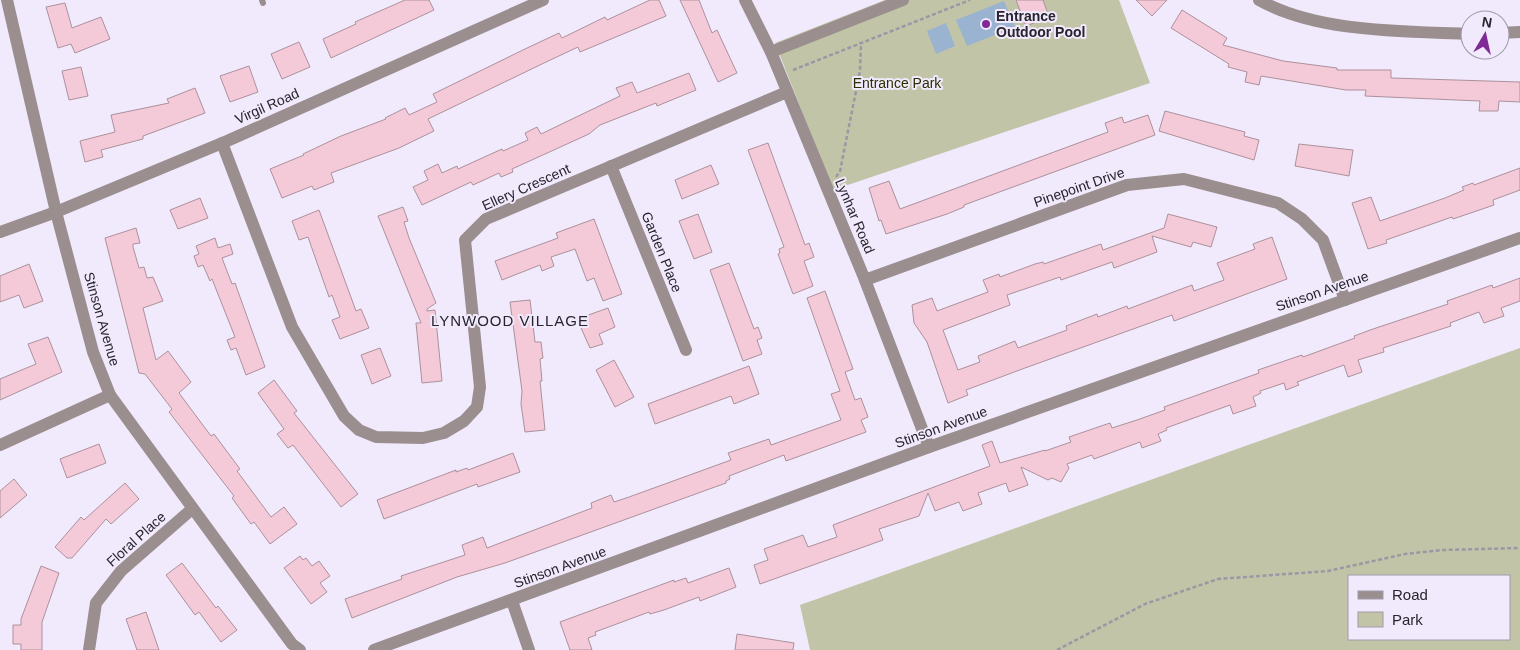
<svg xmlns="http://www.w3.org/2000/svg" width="1520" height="650" viewBox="0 0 1520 650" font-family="Arial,sans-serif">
  <rect width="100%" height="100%" fill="#f1e9fc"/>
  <g fill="#c1c4a6" fill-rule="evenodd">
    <polygon points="885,0 1119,0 1150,83 833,190 775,43"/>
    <path d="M 1520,348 L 1520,650 L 810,650 L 800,605 ZM 1509,576 L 1509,639 L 1349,639 L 1349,576 Z"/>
  </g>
  <g fill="#99b3d1">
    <polygon points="1004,1 1015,27 967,46 956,20"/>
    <polygon points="946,23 955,46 936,54 927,31"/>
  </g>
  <g fill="#f4cad9" stroke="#ac919b">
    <polygon points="405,0 429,0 434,10 331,58 323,39 356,24 355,22"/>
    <polygon points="650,0 659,0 666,16 580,52 578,47 544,63 428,119 434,131 399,148 331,173 334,182 314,190 312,186 282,198 270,169 304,155 303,154 341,136 386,119 385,118 405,108 409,115 437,102 433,94 525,49 559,33 562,38 605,17 607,20"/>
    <polygon points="680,0 699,0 712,33 717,30 737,73 718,82"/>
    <polygon points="1016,0 1043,0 1049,17 1026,26"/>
    <polygon points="1136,0 1167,0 1152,16"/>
    <polygon points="65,3 72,28 101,17 110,39 75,53 71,44 58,48 46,7"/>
    <polygon points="1182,10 1227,38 1223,45 1283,61 1337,68 1337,70 1391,70 1391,78 1520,82 1520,102 1499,101 1498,111 1479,111 1480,101 1365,96 1366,90 1346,90 1261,76 1259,85 1245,82 1247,72 1228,67 1229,64 1171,28"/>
    <polygon points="299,42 310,67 282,79 271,54"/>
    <polygon points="249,66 258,92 230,102 220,76"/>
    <polygon points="81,67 88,96 69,100 62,71"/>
    <polygon points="689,73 696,90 657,106 656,103 600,125 589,134 512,169 513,172 501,177 499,173 473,185 471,182 422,205 413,187 428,180 424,171 438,164 442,173 457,166 458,169 502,149 503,151 528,140 525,133 537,127 541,134 620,96 616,88 632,82 637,93"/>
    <polygon points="195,88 205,113 143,136 143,139 101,150 103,157 85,162 80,141 115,132 111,115 169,103 167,99"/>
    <polygon points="1165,111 1245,132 1244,136 1259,140 1254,160 1159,131"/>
    <polygon points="1148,115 1155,135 964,205 964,207 947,214 886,234 881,220 879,221 869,188 889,181 900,209 1108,132 1105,123 1122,117 1124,123"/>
    <polygon points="768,143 805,245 809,243 814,257 804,261 813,286 793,294 778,254 780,253 779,249 784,247 748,150"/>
    <polygon points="1299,144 1353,150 1349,176 1295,166"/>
    <polygon points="711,165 719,184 682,199 675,180"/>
    <polygon points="1520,168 1520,190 1493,200 1494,205 1453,219 1452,217 1386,240 1387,243 1368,249 1352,203 1371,197 1380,221 1445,198 1464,190 1462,187 1473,183 1474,185"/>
    <polygon points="200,198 208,218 178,229 170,210"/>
    <polygon points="403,207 408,221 404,222 409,238 436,303 427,309 427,311 435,310 442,381 422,383 416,323 421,323 378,216"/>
    <polygon points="319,210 356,311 361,309 369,328 340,339 332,320 340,317 332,295 329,297 308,237 299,240 292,221"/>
    <polygon points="698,214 712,252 694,259 679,221"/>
    <polygon points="1168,214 1217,227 1211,247 1193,242 1191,247 1152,236 1157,252 1114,268 1112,262 1061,280 1060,277 1007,295 1010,305 943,330 958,370 980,362 978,356 1015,341 1018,348 1067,330 1066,326 1097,314 1098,317 1127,306 1128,309 1192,285 1194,291 1224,280 1217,263 1255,249 1253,244 1272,237 1287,279 1174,321 1172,315 1025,368 966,390 968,395 948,403 927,342 914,323 912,305 932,298 937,311 988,292 983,280 999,274 1000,277 1035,264 1043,262 1044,264 1101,244 1103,250 1164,228"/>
    <polygon points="594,219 622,294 603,301 594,278 587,281 575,249 551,257 554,266 542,271 540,265 502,280 495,261 558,238 556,233"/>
    <polygon points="136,228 140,243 133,244 133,247 139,268 144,267 147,278 153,277 163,301 143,308 156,360 168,351 191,382 179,393 211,436 214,434 240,469 237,471 271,517 284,507 297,524 270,544 254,522 251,524 232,498 234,496 169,412 172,409 155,387 145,374 139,373 105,238"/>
    <polygon points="215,238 218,248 230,244 233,254 222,258 232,284 235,283 265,367 246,375 236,348 231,350 227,340 235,337 212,279 210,281 203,265 198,267 194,256 199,254 196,246"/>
    <polygon points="729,263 754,329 758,327 762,338 757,340 762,354 743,361 710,270"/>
    <polygon points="29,264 43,301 24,308 19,295 0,302 0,276"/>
    <polygon points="1520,278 1520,301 1501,308 1504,316 1484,323 1479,312 1450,323 1451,326 1383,348 1384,352 1358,360 1362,372 1348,377 1344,365 1297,382 1299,385 1286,390 1284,383 1260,391 1261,393 1253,397 1256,406 1233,414 1230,405 1166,428 1167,430 1158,434 1161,441 1142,448 1140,442 1094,459 1092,455 1067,464 1069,468 1061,482 1052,478 1048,480 1021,467 1028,485 1009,492 1006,483 978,493 982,504 963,511 959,502 935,511 928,493 919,516 879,529 883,540 760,584 754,565 768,560 764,549 803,535 808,547 837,537 833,525 990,466 982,445 992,441 1000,463 1045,450 1045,451 1071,442 1069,437 1110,423 1112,428 1137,420 1165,410 1164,407 1259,373 1258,370 1302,355 1303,357 1355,338 1354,336 1373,329 1448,304 1447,301 1492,285 1493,288"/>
    <polygon points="825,291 853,369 845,372 855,400 861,398 868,417 861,420 866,432 786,461 784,455 729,476 730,479 726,481 726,483 505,563 457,577 352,618 345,599 402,579 401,576 465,555 462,545 483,537 487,548 592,508 591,503 611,495 614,502 629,497 731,460 728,453 769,439 771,445 841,420 831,394 840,391 807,298"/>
    <polygon points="530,300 535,342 541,342 543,358 540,359 542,381 540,381 545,430 525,432 521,404 522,391 510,302"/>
    <polygon points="608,308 615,327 599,334 603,344 590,348 577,319"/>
    <polygon points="48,337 62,372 0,400 0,379 36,364 28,344"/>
    <polygon points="380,348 391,376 372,384 361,355"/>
    <polygon points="614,360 634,397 615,407 596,370"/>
    <polygon points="749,366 759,394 734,404 731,396 655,424 648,404"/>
    <polygon points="274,380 297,411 294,413 358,494 341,507 293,445 288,448 277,434 284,429 258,393"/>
    <polygon points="99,444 106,463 67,478 60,459"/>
    <polygon points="513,453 520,472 478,487 477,484 384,519 377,500 456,470 456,472 467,468 468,470"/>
    <polygon points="14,479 27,495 0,518 0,491"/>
    <polygon points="125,483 139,499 111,524 106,519 72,558 67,558 55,547 81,517 84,520"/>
    <polygon points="300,556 303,560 306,558 312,566 319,561 330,576 320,583 327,592 311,604 284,568"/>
    <polygon points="182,563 216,608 218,606 237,630 221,642 199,612 195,615 166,575"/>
    <polygon points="41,566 59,573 42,622 42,650 21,650 21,644 13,644 13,625 21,625 21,619"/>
    <polygon points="729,568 736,587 700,601 699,597 664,610 650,614 649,612 595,632 596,635 588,638 592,650 570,650 560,622 674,580 674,582 686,578 688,583"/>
    <polygon points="146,612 159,650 137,650 126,619"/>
    <polygon points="737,634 794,643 793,650 735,650"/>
  </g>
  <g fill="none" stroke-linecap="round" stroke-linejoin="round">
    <g stroke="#9c96a5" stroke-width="2.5" stroke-dasharray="4 2.5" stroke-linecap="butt">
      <polyline points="793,70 970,0"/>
      <polyline points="836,177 840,171 860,71 861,43"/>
      <polyline points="1057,650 1145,604 1218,579 1328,571 1405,554 1442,550 1520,548"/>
    </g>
    <polyline stroke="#9a8e8f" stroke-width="6" points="262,0 263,3"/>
    <g stroke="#9a8e8f" stroke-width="12">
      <path d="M 1259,0 C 1318,33 1404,31 1470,34"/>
      <polyline points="1500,33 1520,32"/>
      <polyline points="771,52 865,280 929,447"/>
      <polyline points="222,143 292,327 344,416 359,430 376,437 423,438 444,433 464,421 477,407 480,387 465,240 486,219 787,92"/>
      <polyline points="611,166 686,350"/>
      <polyline points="0,232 56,212"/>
      <polyline points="865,280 1127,185 1184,179 1278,203 1302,219 1323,240 1345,300"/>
      <polyline points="110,395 292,644 300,650"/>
      <polyline points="512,601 529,650"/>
      <polyline points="89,650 96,603 121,571 192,509"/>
      <polyline points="374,650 929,447 1520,238"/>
    </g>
    <g stroke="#9a8e8f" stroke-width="12">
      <polyline points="745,0 771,52 903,0"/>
      <polyline points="56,212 227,141 543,0"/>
      <polyline points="0,445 110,395 93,352 56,212 7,0"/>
    </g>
  </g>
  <circle fill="#802a98" stroke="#f1e9fc" stroke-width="2" cx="986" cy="24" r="5"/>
  <g text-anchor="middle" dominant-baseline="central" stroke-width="4" stroke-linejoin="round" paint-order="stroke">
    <g font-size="14" font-weight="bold" fill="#28242d" stroke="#f1e9fc" text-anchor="start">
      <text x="996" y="16">Entrance<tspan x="996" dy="16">Outdoor Pool</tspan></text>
    </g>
    <g font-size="14" fill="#2c2f00" stroke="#f1e9fc">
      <text x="897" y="83">Entrance Park</text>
    </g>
    <g font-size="14" fill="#28242d" stroke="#f1e9fc">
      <text transform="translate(267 106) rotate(-24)">Virgil Road</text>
      <text transform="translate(526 187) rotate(-24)">Ellery Crescent</text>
      <text transform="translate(1079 187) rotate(-19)">Pinepoint Drive</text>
      <text transform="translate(855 216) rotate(67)">Lynhar Road</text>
      <text transform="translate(662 252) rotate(68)">Garden Place</text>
      <text transform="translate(1322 291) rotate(-19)">Stinson Avenue</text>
      <text transform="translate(102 319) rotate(74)">Stinson Avenue</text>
      <text transform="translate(941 427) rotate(-20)">Stinson Avenue</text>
      <text transform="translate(136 539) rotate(-42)">Floral Place</text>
      <text transform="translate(560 567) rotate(-20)">Stinson Avenue</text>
    </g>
    <g font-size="15" letter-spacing="1" fill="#28242d" stroke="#f1e9fc">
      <text x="510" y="320">LYNWOOD VILLAGE</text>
    </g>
  </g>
  <rect x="1348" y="575" width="162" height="65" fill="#f1e9fc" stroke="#a19aa9"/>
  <rect x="1358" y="591" width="25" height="8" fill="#9a8e8f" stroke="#a19aa9"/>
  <text x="1392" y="600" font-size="15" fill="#28242d">Road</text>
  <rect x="1358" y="612" width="25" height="15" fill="#c1c4a6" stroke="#a19aa9"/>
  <text x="1392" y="625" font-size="15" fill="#28242d">Park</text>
  <g transform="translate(1485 35) rotate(9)"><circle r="24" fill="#f1e9fc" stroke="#a19aa9"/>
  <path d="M0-4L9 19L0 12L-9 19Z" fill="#802a98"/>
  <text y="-8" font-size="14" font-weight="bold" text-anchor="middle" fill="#28242d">N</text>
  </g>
</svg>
